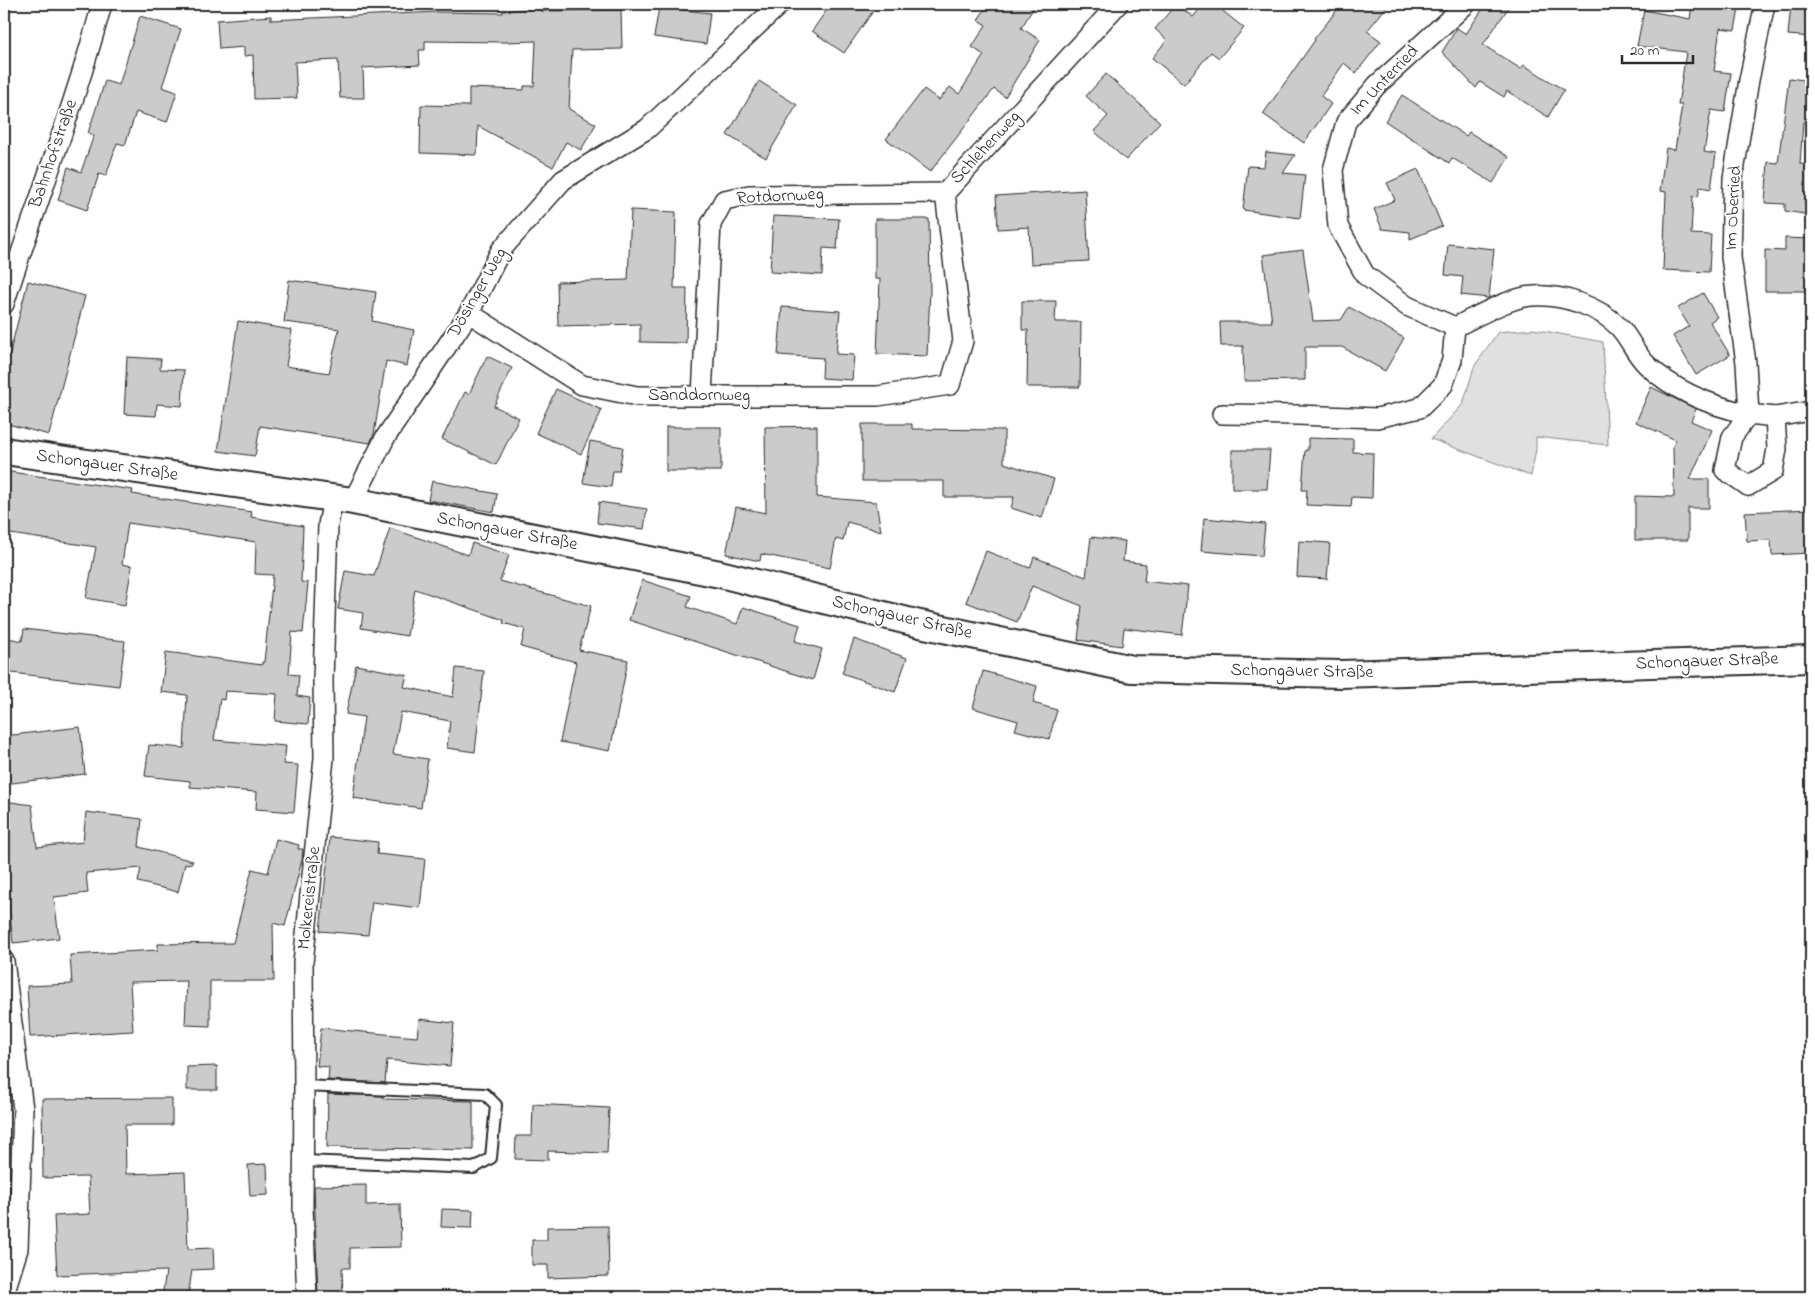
<svg xmlns="http://www.w3.org/2000/svg" width="1815" height="1301" viewBox="0 0 1815 1301" font-family="'Indie Flower',sans-serif">
  <rect width="100%" height="100%" fill="#fff"/>
  <filter id="ink" filterUnits="userSpaceOnUse"><feTurbulence type="fractalNoise" baseFrequency=".02" numOctaves="2"/><feDisplacementMap in="SourceGraphic" scale="10" xChannelSelector="R" yChannelSelector="G"/><feConvolveMatrix kernelMatrix="1 2 1 2 8 2 1 2 1" color-interpolation-filters="sRGB"/></filter>
  <g filter="url(#ink)">
    <polygon fill="#e0e0e0" stroke="#868686" points="1533,329 1603,342 1608,445 1536,437 1536,449 1531,476 1431,439 1463,404 1474,367 1498,332"/>
    <g fill="#cbcbcb" stroke="#2b2b2b">
      <polygon points="831,4 878,4 844,53 812,31"/>
      <polygon points="988,4 1036,4 1021,28 1040,40 1005,97 994,89 930,172 886,139 924,89 939,100 950,87 959,94 984,55 972,47 986,25 978,20"/>
      <polygon points="1176,4 1193,17 1204,4 1214,4 1244,28 1219,58 1211,52 1184,84 1152,58 1167,40 1155,29"/>
      <polygon points="1342,4 1389,4 1367,31 1381,41 1356,73 1344,63 1321,96 1331,104 1304,143 1263,114 1315,40 1314,39"/>
      <polygon points="1486,4 1511,4 1483,45 1521,69 1524,65 1564,90 1548,117 1507,91 1504,97 1480,82 1476,88 1442,52 1457,28 1466,34"/>
      <polygon points="1692,4 1740,4 1735,30 1720,28 1714,71 1731,73 1725,112 1711,110 1704,152 1716,154 1711,189 1700,187 1698,197 1693,196 1691,234 1711,235 1709,272 1663,270 1666,192 1660,191 1666,148 1675,150 1682,105 1678,105 1686,52 1637,46 1644,10 1690,19"/>
      <polygon points="1791,4 1811,4 1811,37 1788,35"/>
      <polygon points="659,7 710,13 706,44 654,37"/>
      <polygon points="540,8 540,11 621,10 622,49 572,50 569,109 596,124 581,150 566,142 553,167 478,126 477,155 420,153 421,105 469,106 469,88 524,90 524,86 534,86 536,41 504,42 425,41 425,50 419,50 420,65 363,68 364,98 340,98 338,60 295,62 297,98 254,99 253,55 244,56 244,47 219,49 217,20 271,16 271,20 437,12 503,13 503,11"/>
      <polygon points="140,16 181,29 162,87 177,92 167,122 136,112 125,145 117,143 106,176 99,174 87,210 58,200 68,167 81,172 94,135 88,133 105,81 119,85"/>
      <polygon points="1106,74 1160,122 1126,160 1094,131 1108,116 1086,96"/>
      <polygon points="1789,78 1811,81 1811,123 1803,122 1800,164 1811,165 1811,215 1785,211 1785,204 1765,203 1768,162 1778,163"/>
      <polygon points="759,81 797,105 766,158 727,135"/>
      <polygon points="1402,95 1466,136 1469,132 1509,157 1493,183 1452,158 1449,163 1385,121"/>
      <polygon points="1266,152 1295,155 1283,173 1305,175 1300,218 1243,210 1248,166 1264,167"/>
      <polygon points="1418,169 1442,226 1410,239 1410,232 1382,229 1374,209 1395,200 1387,183"/>
      <polygon points="1085,190 1089,261 1031,264 1029,227 998,229 996,196"/>
      <polygon points="631,210 676,212 674,288 687,288 686,343 640,342 640,324 558,326 557,282 628,280"/>
      <polygon points="773,216 839,219 837,249 823,248 822,275 770,272"/>
      <polygon points="875,219 929,219 930,291 927,356 877,354 880,279 875,279"/>
      <polygon points="1785,238 1811,239 1811,291 1765,291 1765,250 1785,251"/>
      <polygon points="1448,244 1494,249 1489,298 1461,295 1463,277 1445,275"/>
      <polygon points="1303,250 1313,321 1341,320 1349,307 1404,338 1385,371 1342,347 1305,347 1305,380 1244,381 1243,346 1221,346 1220,322 1272,322 1263,255"/>
      <polygon points="289,280 376,292 372,321 414,330 407,366 386,361 374,434 370,443 260,426 255,456 218,451 238,321 292,330 286,366 329,373 339,329 284,322"/>
      <polygon points="28,281 85,296 49,435 4,423 4,376"/>
      <polygon points="1703,293 1717,317 1710,322 1730,355 1696,375 1673,336 1689,326 1678,308"/>
      <polygon points="1022,301 1056,301 1055,322 1081,322 1080,387 1027,387 1028,330 1022,330"/>
      <polygon points="782,307 840,311 836,354 854,355 852,380 822,378 823,358 778,355"/>
      <polygon points="487,356 512,368 494,406 519,418 496,465 442,439 465,392 469,394"/>
      <polygon points="127,357 161,359 160,369 184,370 182,406 157,404 156,416 124,414"/>
      <polygon points="1651,387 1696,409 1691,421 1712,430 1690,479 1709,479 1709,508 1688,508 1688,540 1635,540 1635,496 1674,497 1673,446 1676,440 1636,422"/>
      <polygon points="556,389 602,410 581,454 536,433"/>
      <polygon points="862,424 912,424 912,429 1004,430 1004,463 1054,479 1042,518 1011,508 1014,497 944,497 944,481 862,481"/>
      <polygon points="817,426 817,497 876,502 881,531 847,522 843,541 836,539 830,568 761,554 760,561 726,554 736,507 766,513 765,427"/>
      <rect x="666" y="427" width="55" height="44"/>
      <polygon points="1308,438 1353,439 1353,452 1373,453 1372,498 1352,497 1351,507 1306,505 1307,490 1302,490 1305,450 1308,450"/>
      <polygon points="590,441 623,447 619,471 613,471 611,487 583,483"/>
      <polygon points="1232,450 1270,450 1267,489 1232,489"/>
      <polygon points="4,471 133,490 132,494 252,512 251,517 303,526 301,582 308,583 303,633 292,632 289,674 299,675 297,696 310,698 308,724 275,721 277,694 225,691 224,700 220,699 214,740 286,746 284,764 298,765 294,812 256,809 257,792 190,787 190,781 145,776 149,745 184,748 187,695 161,692 166,652 262,665 262,662 264,662 273,575 255,574 256,542 128,523 122,564 132,566 125,605 86,598 96,547 4,533"/>
      <polygon points="432,481 497,494 494,512 428,500"/>
      <polygon points="599,502 647,509 644,529 597,523"/>
      <polygon points="1811,509 1811,553 1772,555 1771,540 1747,541 1745,512"/>
      <polygon points="1204,518 1265,524 1262,556 1201,551"/>
      <polygon points="390,528 468,555 472,543 509,555 500,581 591,606 579,650 628,660 610,751 560,742 576,662 521,647 525,629 503,623 504,620 415,589 407,636 361,628 363,613 338,609 345,571 374,576"/>
      <polygon points="1091,537 1125,541 1123,561 1146,564 1144,581 1188,586 1182,635 1124,628 1122,646 1078,640 1082,606 1032,586 1017,622 966,602 986,551 1030,568 1034,557 1086,577"/>
      <polygon points="1299,541 1330,543 1327,579 1297,577"/>
      <polygon points="642,580 691,596 687,607 737,624 743,607 800,625 795,641 822,649 813,680 629,620"/>
      <polygon points="24,629 125,641 119,686 4,672 4,637 22,641"/>
      <polygon points="854,639 907,658 895,692 842,673"/>
      <polygon points="356,665 407,675 404,687 453,697 456,668 484,671 475,752 447,748 450,721 401,712 393,754 428,759 421,808 353,798 364,717 346,714"/>
      <polygon points="983,671 1037,686 1033,703 1057,710 1049,739 1015,730 1018,721 973,708"/>
      <polygon points="80,727 85,774 4,784 4,736"/>
      <polygon points="4,801 32,805 37,847 83,842 86,812 142,819 139,847 193,861 192,863 185,864 178,892 138,882 141,868 86,873 88,893 54,897 59,938 13,943 4,858"/>
      <polygon points="330,837 378,842 377,854 425,859 420,908 372,902 368,935 320,931"/>
      <polygon points="276,839 299,845 298,849 303,849 302,860 285,926 273,923 274,981 210,981 210,1026 185,1025 187,981 130,982 133,1031 30,1037 27,986 72,984 70,955 158,950 158,944 233,943 252,869 268,873"/>
      <polygon points="419,1019 454,1023 450,1066 387,1060 385,1083 328,1080 329,1067 317,1066 321,1028 417,1037"/>
      <polygon points="217,1066 217,1090 187,1090 187,1067"/>
      <polygon points="328,1094 383,1096 383,1099 473,1101 473,1150 327,1147"/>
      <polygon points="172,1098 172,1125 125,1125 126,1174 185,1172 188,1249 213,1248 214,1269 192,1270 188,1297 162,1297 166,1271 57,1275 54,1216 90,1214 88,1177 43,1178 42,1099"/>
      <polygon points="533,1104 609,1108 607,1153 548,1151 548,1160 515,1159 516,1136 532,1136"/>
      <polygon points="267,1164 268,1195 250,1196 248,1165"/>
      <polygon points="366,1185 366,1205 400,1204 401,1247 350,1248 350,1268 342,1268 343,1297 318,1297 314,1186"/>
      <polygon points="442,1209 473,1210 472,1228 441,1227"/>
      <polygon points="608,1226 609,1276 548,1278 548,1265 532,1265 532,1240 547,1240 547,1227"/>
    </g>
    <g fill="none" stroke-linecap="round" stroke-linejoin="round">
      <g stroke="#2b2b2b" stroke-width="14">
        <polyline id="lane" points="304,1161 474,1168 491,1158 496,1105 485,1094 304,1086"/>
      </g>
      <g stroke="#2b2b2b" stroke-width="22">
        <g id="street">
          <polyline points="1765,4 1749,80 1733,178 1731,257 1746,363 1749,414 1775,417 1811,411"/>
          <path d="M 4,304 C 36,204 75,105 102,4"/>
          <polyline points="469,313 582,385 637,396 878,396 950,385 963,341 945,193 1118,4"/>
          <polyline points="1455,327 1407,306 1365,275 1338,226 1333,170 1346,122 1377,85 1466,4"/>
          <polyline points="702,395 711,224 724,200 749,195 945,193"/>
          <path d="M 1222,414 L 1297,415 L 1377,418 L 1420,408 L 1443,385 L 1452,360 L 1455,327 C 1476,317 1510,297 1533,296 C 1562,294 1599,306 1620,328 C 1630,339 1636,355 1647,365 C 1675,392 1712,406 1749,414 L 1732,437 L 1725,470 L 1748,486 L 1773,471 L 1777,449 L 1775,417"/>
          <polyline points="353,501 385,438 469,313 501,250 563,180 647,129 780,4"/>
          <polyline points="4,961 23,1109 18,1249 4,1294"/>
          <polyline points="307,1297 303,1208 304,1086 303,963 324,758 323,680 328,525 333,499"/>
        </g>
      </g>
      <g stroke="#2b2b2b" stroke-width="30">
        <polyline id="secondary" points="4,451 353,501 720,574 920,624 1132,669 1341,674 1811,659"/>
      </g>
      <use href="#lane" stroke="#fff" stroke-width="10"/>
      <use href="#street" stroke="#fff" stroke-width="19"/>
      <use href="#secondary" stroke="#fff" stroke-width="26"/>
    </g>
  </g>
  <g text-anchor="middle" dominant-baseline="central" stroke-width="4" stroke-linejoin="round" paint-order="stroke">
    <g font-size="18" fill="#2b2b2b" stroke="#fff">
      <text transform="translate(1385 81) rotate(-46)">Im Unterried</text>
      <text transform="translate(986 148) rotate(-47)">Schlehenweg</text>
      <text transform="translate(54 154) rotate(-71)">Bahnhofstraße</text>
      <text transform="translate(780 197) rotate(-3)">Rotdornweg</text>
      <text transform="translate(1734 208) rotate(-87)">Im Oberried</text>
      <text transform="translate(478 293) rotate(-60)">Dösinger Weg</text>
      <text x="699" y="396">Sanddornweg</text>
      <text transform="translate(107 466) rotate(8)">Schongauer Straße</text>
      <text transform="translate(507 532) rotate(11)">Schongauer Straße</text>
      <text transform="translate(902 618) rotate(13)">Schongauer Straße</text>
      <text transform="translate(1707 662) rotate(-2)">Schongauer Straße</text>
      <text transform="translate(1302 672) rotate(1)">Schongauer Straße</text>
      <text transform="translate(310 898) rotate(-84)">Molkereistraße</text>
    </g>
  </g>
  <rect width="1815" height="1301" fill="none" stroke="#fff" stroke-width="20"/>
  <rect x="10" y="10" width="1795" height="1281" fill="none" stroke="#2b2b2b" stroke-width="2" filter="url(#ink)"/>
  <path d="M1622 55v8h71v-8" fill="none" stroke="#2b2b2b" stroke-width="2.5"/>
  <text x="1630" y="55" font-size="15" fill="#2b2b2b" stroke="#ffffff" stroke-width="4" paint-order="stroke">20 m</text>
</svg>
